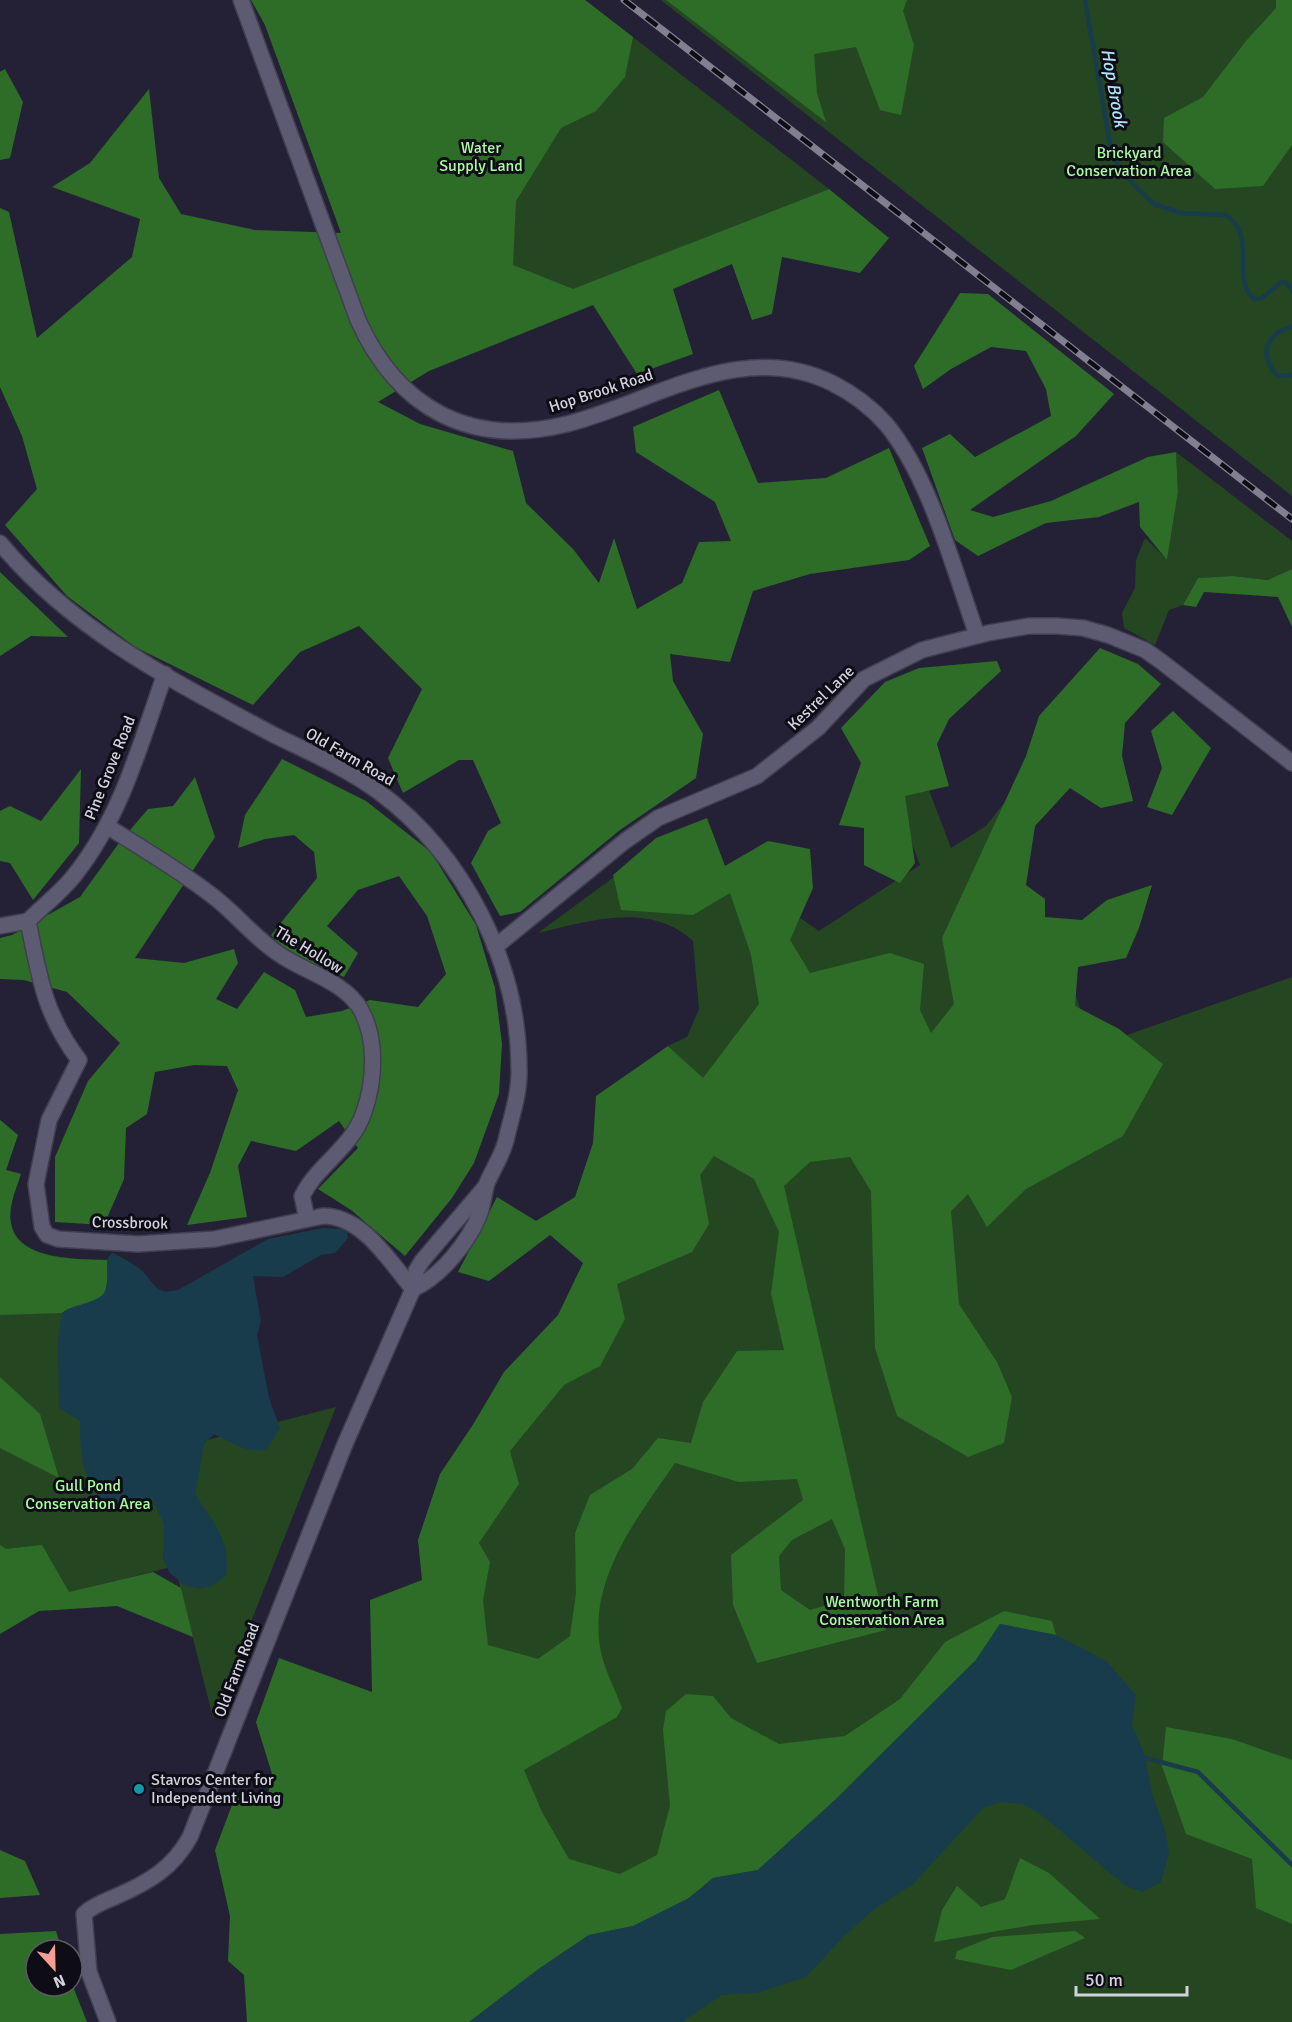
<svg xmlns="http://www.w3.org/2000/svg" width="1292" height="2022" viewBox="0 0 1292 2022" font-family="Signika,sans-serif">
  <rect width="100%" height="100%" fill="#242136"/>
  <g fill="#244721">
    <polygon points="256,0 585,0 829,189 399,358 357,274"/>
    <polygon points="661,0 1292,0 1292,496"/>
    <polygon points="1176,452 1292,541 1292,569 1268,580 1233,576 1198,578 1183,605 1169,610 1155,645 1124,628 1122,613 1135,588 1136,560 1145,538 1167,559 1178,492"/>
    <path d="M 1116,660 L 975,895 L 1064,961 L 1093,1047 L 1292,977 L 1292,2022 L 412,2022 L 376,1701 L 513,1384 L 587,1327 L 689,1066 L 668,1046 L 687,1037 L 699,1009 L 693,941 C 650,901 589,921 538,933 L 675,832 L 819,931 L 920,865 L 863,709 L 890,688 L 951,848 L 986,826 Z"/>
    <path d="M 0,1120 L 18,1135 L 6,1170 L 21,1174 C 16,1189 7,1208 11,1224 C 19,1263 87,1259 118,1260 L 164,1451 L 336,1407 L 213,1718 L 175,1566 L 36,1601 L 0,1622 Z"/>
  </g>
  <g fill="#2d6d28" fill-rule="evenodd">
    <polygon points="251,0 585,0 633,37 625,77 596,111 561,128 516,201 513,265 573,289 829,189 889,238 860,273 782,257 772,314 752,320 732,264 673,289 693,354 637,374 593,305 429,371 378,402 420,424 513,451 526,503 573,549 599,583 614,538 637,609 682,583 699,542 731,541 715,502 636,452 633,427 719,390 758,483 826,478 889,448 930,546 909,560 810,574 753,591 730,662 670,654 673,681 703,734 696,778 620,830 520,912 500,916 471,863 488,831 501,823 473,760 459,760 403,793 388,758 422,689 359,626 300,652 253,705 135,647 67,596 5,525 37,489 22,436 0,387 0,208 9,212 37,338 132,257 140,219 52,187 90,163 149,89 159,178 181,214 255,230 341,233 265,25"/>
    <polygon points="666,0 907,0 903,11 914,45 901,115 880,110 856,47 814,54 817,93 826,122"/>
    <polygon points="1276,0 1292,0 1292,145 1263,186 1215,189 1163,142 1164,118 1203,97 1246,41 1276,8"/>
    <polygon points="5,69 23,102 10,158 0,160 0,72"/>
    <polygon points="960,293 988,294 1114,394 1076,436 970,510 993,517 1051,501 1148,457 1176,452 1178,492 1167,560 1140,527 1139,502 1099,517 1046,523 978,556 955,540 922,448 950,434 975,457 1051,416 1046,389 1026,351 991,347 951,369 923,389 914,366"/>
    <polygon points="1292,569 1292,627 1278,597 1204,592 1196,607 1183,605 1198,578 1233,576 1268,580"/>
    <polygon points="0,572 68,637 31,636 0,656"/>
    <path d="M 1100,648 L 1138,664 L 1161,684 L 1125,723 L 1122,756 L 1133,801 L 1101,808 L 1070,788 L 1035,826 L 1026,885 L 1045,899 L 1045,917 L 1082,920 L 1107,900 L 1152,885 L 1139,928 L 1126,958 L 1078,967 L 1075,1006 L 1119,1029 L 1163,1064 L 1123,1136 L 1026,1189 L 987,1227 L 968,1194 L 951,1211 L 959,1304 L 997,1362 L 1012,1397 L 1004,1443 L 968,1457 L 897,1416 L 875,1348 L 871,1191 L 850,1157 L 810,1162 L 784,1186 L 886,1630 L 757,1663 L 733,1605 L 731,1555 L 803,1500 L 797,1479 L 739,1482 L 675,1463 C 638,1517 589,1577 600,1647 C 603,1667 615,1689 622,1708 L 617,1717 L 524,1770 L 542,1812 L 569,1859 L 620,1874 L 657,1855 L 670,1806 L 663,1730 L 666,1711 L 686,1694 L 713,1696 L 731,1718 L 779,1744 L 845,1736 L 900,1699 L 945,1642 L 1004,1611 L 1052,1621 L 1056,1635 L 1000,1624 L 976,1660 L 835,1800 L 758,1870 L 713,1878 L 689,1898 L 633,1926 L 589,1935 L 540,1968 L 469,2022 L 247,2022 L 244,1975 L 228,1961 L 230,1916 L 215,1850 L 235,1797 L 268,1796 L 272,1774 L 256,1722 L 279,1658 L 372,1692 L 370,1600 L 422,1580 L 418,1540 L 440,1474 L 474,1423 L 504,1372 L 558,1315 L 583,1263 L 550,1235 L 489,1281 L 458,1272 L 497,1197 L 536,1221 L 575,1197 L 593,1143 L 596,1096 L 668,1046 L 703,1078 L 759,1004 L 751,955 L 730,893 L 693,915 L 621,910 L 613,875 L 656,838 L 707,818 L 725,866 L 768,841 L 810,849 L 813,888 L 790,940 L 810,973 L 890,953 L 924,964 L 920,1010 L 931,1033 L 954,1004 L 942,938 L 1026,756 L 1039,716 ZM 714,1156 L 754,1179 L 779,1232 L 771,1294 L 784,1350 L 737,1351 L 703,1402 L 691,1443 L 658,1438 L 632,1469 L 590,1495 L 575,1533 L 576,1593 L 570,1636 L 538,1659 L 488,1645 L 483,1600 L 490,1562 L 479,1543 L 519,1484 L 510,1451 L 564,1385 L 600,1366 L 625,1319 L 617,1284 L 692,1252 L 709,1224 L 700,1175 ZM 832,1519 L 845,1549 L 844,1600 L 810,1610 L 781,1590 L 779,1556 L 792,1540 Z"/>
    <polygon points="997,661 1001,671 949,719 937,744 949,786 905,796 915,863 900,883 864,865 864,828 839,825 861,763 841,728 885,682 919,668"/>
    <polygon points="1173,711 1211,748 1172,815 1147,807 1162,768 1151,731"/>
    <polygon points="282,759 366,801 431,852 476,925 495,988 502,1044 499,1094 474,1163 452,1198 405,1256 351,1210 318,1189 358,1148 339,1121 296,1151 251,1141 238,1166 247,1217 187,1225 210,1173 238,1090 227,1066 194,1065 155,1072 147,1114 126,1128 124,1179 104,1225 55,1222 55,1157 88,1081 120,1043 67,992 24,980 0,979 0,938 12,935 80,897 119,843 148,809 173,806 195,777 215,837 135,958 184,963 234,949 238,963 216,999 237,1009 264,972 295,990 306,1017 342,1011 370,1000 418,1007 446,974 427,916 399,876 358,890 327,926 358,953 344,977 285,951 271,935 317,878 314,852 294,835 265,839 238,848 245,815"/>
    <polygon points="81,769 79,843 33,900 10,863 0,861 0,811 10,806 41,821"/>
    <path d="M 0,1120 L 18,1135 L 6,1170 L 21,1174 C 16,1189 8,1207 11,1223 C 17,1261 78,1259 107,1260 C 107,1268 109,1283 106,1290 C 100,1305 73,1304 62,1313 L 0,1315 Z"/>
    <polygon points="0,1377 40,1414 59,1478 0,1448"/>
    <polygon points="0,1545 6,1549 42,1545 69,1592 153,1572 181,1588 193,1637 117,1606 39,1611 0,1634"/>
    <polygon points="1166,1727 1232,1739 1292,1760 1292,1924 1256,1908 1252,1859 1186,1834 1162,1766"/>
    <polygon points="0,1850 25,1861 40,1895 0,1898"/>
    <polygon points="1020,1858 1049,1873 1100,1919 1033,1925 934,1942 942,1910 957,1886 981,1907 1005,1899"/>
    <polygon points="56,1931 62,1950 36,1950 36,1986 72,1984 87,2022 0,2022 0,1934"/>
    <polygon points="1075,1931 1085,1938 1011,1970 955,1959 957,1951 992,1937"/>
  </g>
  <g fill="#183c4b">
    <path d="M 323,1228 L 341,1229 L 347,1232 L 348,1238 L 335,1253 L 321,1255 L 283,1277 L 253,1276 L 261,1321 L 257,1335 L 269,1398 L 280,1428 L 267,1449 C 249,1455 231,1442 214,1434 L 204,1444 L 195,1494 C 213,1523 231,1539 226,1576 L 212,1586 L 199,1589 L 184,1585 L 169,1572 L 163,1558 L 164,1524 L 152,1499 C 141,1500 125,1506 114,1503 C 81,1496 80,1447 80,1421 L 59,1408 L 58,1340 L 62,1313 C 73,1303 103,1304 106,1288 C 108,1279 107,1268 107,1259 L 112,1253 C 121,1256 139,1267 145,1274 C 151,1280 154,1288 163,1291 C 167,1292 173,1291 178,1290 L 268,1239 Z"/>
    <polygon points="1000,1624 1056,1635 1106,1661 1136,1695 1132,1724 1145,1756 1152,1794 1165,1830 1169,1853 1161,1882 1142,1892 1124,1885 1043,1816 1023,1804 1000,1802 983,1808 913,1884 876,1908 845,1935 806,1977 757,1993 722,1995 682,2022 469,2022 540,1968 589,1935 633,1926 689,1898 713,1878 758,1870 835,1800 976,1660"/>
  </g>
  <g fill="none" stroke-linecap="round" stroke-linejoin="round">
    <g stroke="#183c4b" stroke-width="4.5">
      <path d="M 1085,0 L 1112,156 L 1130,181 L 1154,204 L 1181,213 L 1226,215 C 1259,238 1229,277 1254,299 L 1262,298 L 1281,282 L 1287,283 L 1292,291"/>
      <path d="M 1292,327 C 1266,333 1258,356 1278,376 L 1292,375"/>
      <polyline points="1142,1757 1198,1772 1292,1865"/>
    </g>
    <g stroke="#413e4f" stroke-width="18">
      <g id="minor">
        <path d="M 241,0 L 358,320 C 398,409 471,448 567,424 C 654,402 741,338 832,383 C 852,393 871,407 886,424 C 930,477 954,570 977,635"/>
        <path d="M 0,543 C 73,631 175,682 274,735 C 309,752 348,769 379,792 C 464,855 519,963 519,1069 C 520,1091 512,1115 507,1136 C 504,1153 494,1167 487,1183 C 484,1193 483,1204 480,1213 C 469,1242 440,1277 413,1289"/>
        <path d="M 165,674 C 141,742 122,814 77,872 C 64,890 44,905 28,921 C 39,975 44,1014 79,1060 L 49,1120 L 36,1184 L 42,1227 L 47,1235 L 58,1239 L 138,1244 L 215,1239 L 323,1216 C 363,1216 389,1261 413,1289"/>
        <path d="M 107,826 C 141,848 178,869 210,894 C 235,912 253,937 279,954 C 304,972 345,981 361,1010 C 377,1039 375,1081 364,1112 C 352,1148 318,1164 302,1196 L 307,1219"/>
        <polyline points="0,926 28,921"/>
        <polyline points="495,947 625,841 658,818 757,776 818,728 864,679 922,650 988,633 1029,626 1057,626 1083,628 1108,635 1145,650 1162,662 1292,763"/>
        <path d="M 108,2022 L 89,1972 L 84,1914 C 93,1905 106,1901 117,1896 C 149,1882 173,1868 190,1837 L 345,1444 L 413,1289 L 416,1271 L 422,1261 L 485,1187"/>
      </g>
    </g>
    <use href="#minor" stroke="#5d5b72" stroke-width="15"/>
    <g stroke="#817f90" stroke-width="7">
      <polyline id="rail" points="624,0 1292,519"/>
    </g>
    <use href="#rail" stroke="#0e0c15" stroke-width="4.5" stroke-dasharray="14" stroke-linecap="butt"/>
  </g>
  <circle fill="#0f9aa8" stroke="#0e0c15" stroke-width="2" cx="139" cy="1789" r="6"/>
  <g text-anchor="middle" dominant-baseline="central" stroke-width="6" stroke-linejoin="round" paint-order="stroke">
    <g font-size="16" fill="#a7fd9d" stroke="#0e0c15">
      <text x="481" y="148">Water<tspan x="481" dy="18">Supply Land</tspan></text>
      <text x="1129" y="153">Brickyard<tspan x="1129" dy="18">Conservation Area</tspan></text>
      <text x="88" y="1486">Gull Pond<tspan x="88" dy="18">Conservation Area</tspan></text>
      <text x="882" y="1602">Wentworth Farm<tspan x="882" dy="18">Conservation Area</tspan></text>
    </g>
    <g font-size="16" fill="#d2d1de" stroke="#0e0c15">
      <text transform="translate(601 391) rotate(-18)">Hop Brook Road</text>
      <text transform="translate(821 698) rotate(-44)">Kestrel Lane</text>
      <text transform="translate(350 757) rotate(30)">Old Farm Road</text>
      <text transform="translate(110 768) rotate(-68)">Pine Grove Road</text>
      <text transform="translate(309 950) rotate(31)">The Hollow</text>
      <text transform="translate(130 1223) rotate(1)">Crossbrook</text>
      <text transform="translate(237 1670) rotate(-69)">Old Farm Road</text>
    </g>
    <g font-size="16" fill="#d2d1de" stroke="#0e0c15" text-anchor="start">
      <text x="151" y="1780">Stavros Center for<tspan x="151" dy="18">Independent Living</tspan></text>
    </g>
    <g font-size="18" font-style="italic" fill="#afe2f8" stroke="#0e0c15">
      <text transform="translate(1114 88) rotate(80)">Hop Brook</text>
    </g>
  </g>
  <g transform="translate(54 1968) rotate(158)"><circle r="28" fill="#0e0c15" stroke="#5c5b65" stroke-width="1.5"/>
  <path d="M0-4.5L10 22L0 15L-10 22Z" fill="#f59c95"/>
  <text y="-9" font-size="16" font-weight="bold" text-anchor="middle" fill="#d2d1de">N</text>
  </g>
  <path d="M1076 1986v9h111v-9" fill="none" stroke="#d2d1de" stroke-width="3"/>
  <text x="1085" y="1986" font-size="18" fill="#d2d1de" stroke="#0e0c15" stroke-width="4.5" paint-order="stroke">50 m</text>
</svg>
